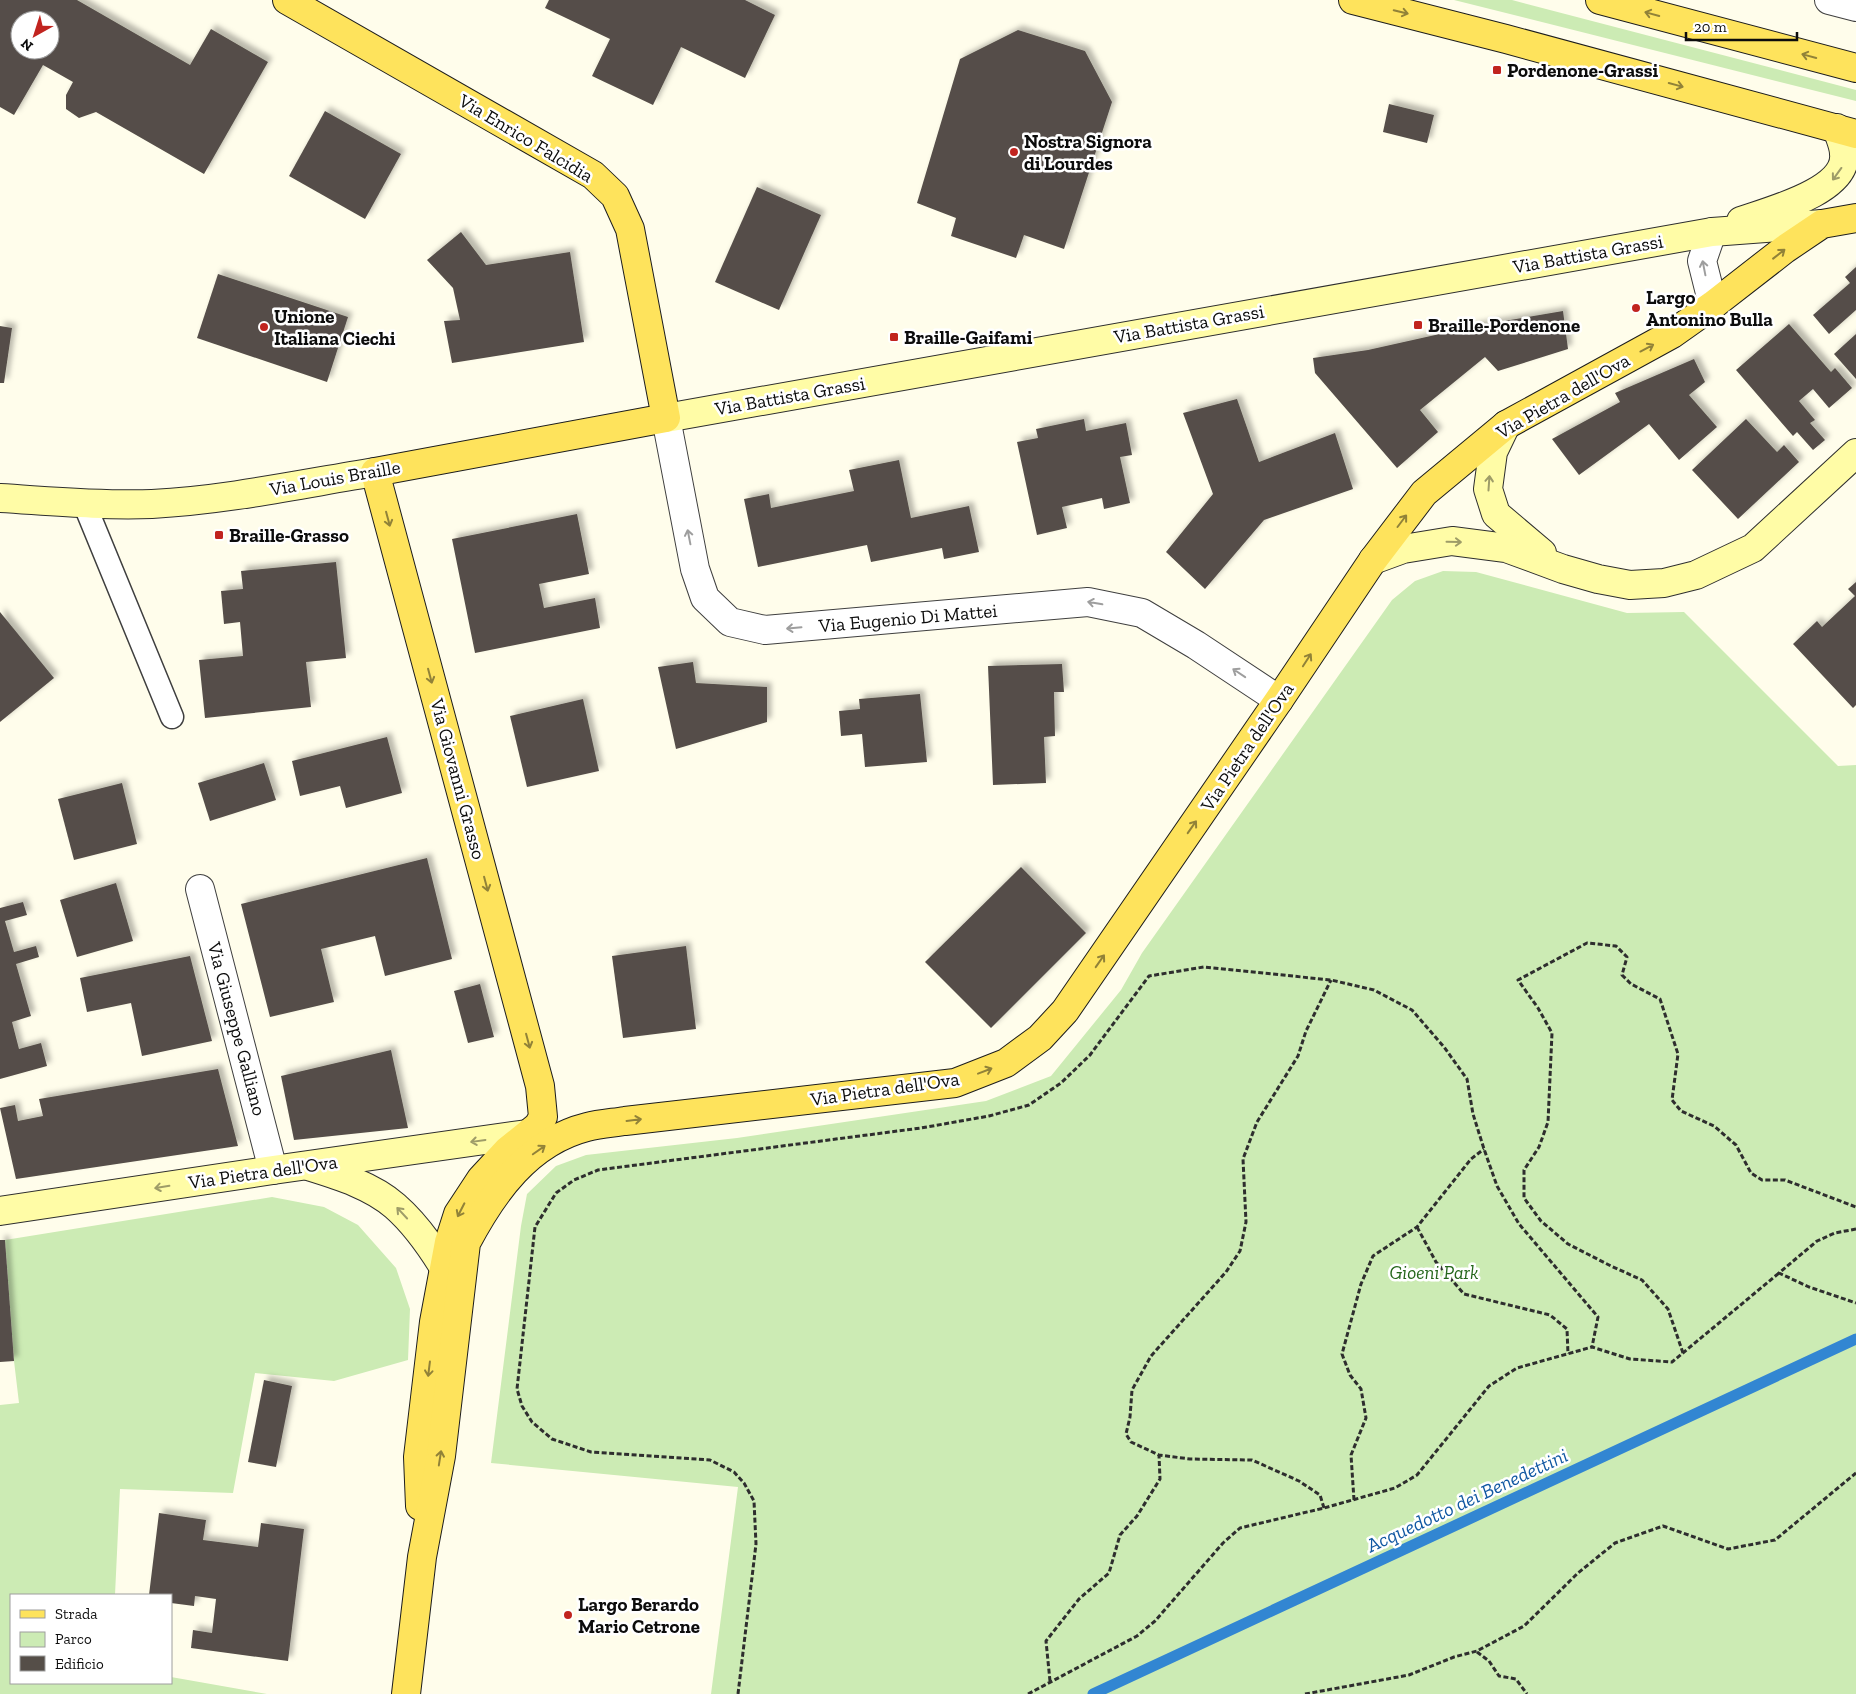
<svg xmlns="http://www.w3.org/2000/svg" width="1856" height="1694" viewBox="0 0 1856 1694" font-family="'Zilla Slab',serif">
  <defs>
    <filter id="shadow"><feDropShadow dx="4.5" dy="-4.5" stdDeviation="2.5" flood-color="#0004"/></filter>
  </defs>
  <rect width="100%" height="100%" fill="#fffdeb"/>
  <g fill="#ccebb4">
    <polygon points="1454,0 1512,0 1856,90 1856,101"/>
    <polygon points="1443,571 1476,572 1627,613 1684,612 1838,766 1856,765 1856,1694 711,1694 738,1487 491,1463 521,1226 527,1194 556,1166 586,1155 737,1138 986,1101 1051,1076 1121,990 1142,953 1392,600 1415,581"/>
    <polygon points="272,1197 324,1207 358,1225 396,1268 410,1309 408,1360 334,1381 255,1373 233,1493 120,1489 115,1595 11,1595 11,1683 171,1683 171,1677 267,1694 0,1694 0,1405 19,1403 14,1361 5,1240"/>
  </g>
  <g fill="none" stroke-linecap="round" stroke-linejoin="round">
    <polyline stroke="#3286d2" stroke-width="11" points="1093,1694 1856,1339"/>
  </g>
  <g fill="#554e48" fill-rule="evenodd" filter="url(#shadow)">
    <path d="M 0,0 L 77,0 L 190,65 L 211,29 L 268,62 L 204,174 L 96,112 L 79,118 L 66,109 L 66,95 L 73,82 L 43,65 L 14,115 L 0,107 ZM 20,20 L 50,20 L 50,50 L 20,50 Z"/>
    <polygon points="549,0 745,0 775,15 745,78 681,47 653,105 592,76 610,39 545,8"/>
    <polygon points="1018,30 1085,51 1112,102 1064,249 1024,235 1016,258 951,236 956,218 917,203 960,59"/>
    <polygon points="1389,104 1434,115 1427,143 1383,132"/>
    <polygon points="325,111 401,154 365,219 289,176"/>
    <polygon points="757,187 821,215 779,310 715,282"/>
    <polygon points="461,232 486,265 570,252 584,342 452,363 444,321 460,320 453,288 427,260"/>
    <polygon points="1856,267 1856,310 1829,334 1813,315 1850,283 1845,277"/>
    <polygon points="218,274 348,317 327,382 197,338"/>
    <polygon points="1563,311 1568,349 1498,371 1485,357 1420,410 1438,432 1397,468 1315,373 1313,358 1368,350 1480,325"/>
    <polygon points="1789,324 1831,372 1835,368 1852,388 1829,408 1813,389 1799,401 1815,420 1810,423 1825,440 1813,450 1797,432 1793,436 1736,370"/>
    <polygon points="0,326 12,328 4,383 0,383"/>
    <polygon points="1856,334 1856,379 1834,354"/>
    <polygon points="1694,359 1705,382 1689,395 1717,427 1679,460 1649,424 1579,475 1552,439 1620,402 1615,393"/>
    <polygon points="1237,399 1259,462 1335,433 1353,489 1264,520 1205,589 1166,552 1213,494 1183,413"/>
    <polygon points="1084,419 1086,431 1126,423 1132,455 1120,457 1130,503 1104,509 1102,498 1062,507 1067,528 1037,535 1017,442 1038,438 1036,429"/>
    <polygon points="1746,419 1777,452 1784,445 1799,462 1738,519 1692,470"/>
    <polygon points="899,460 911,518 969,506 979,552 944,559 942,548 871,562 867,545 758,567 744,499 769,494 771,508 854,491 849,470"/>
    <polygon points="577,514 589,574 539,584 544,608 595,598 600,628 475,653 452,539"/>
    <polygon points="336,562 346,658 306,662 311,707 205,718 199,660 243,656 240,622 224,624 221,591 243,589 241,571"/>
    <polygon points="1856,582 1856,705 1853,708 1793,644 1817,621 1822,627 1855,596 1848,589"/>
    <polygon points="0,612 54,678 0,722"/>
    <polygon points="693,662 696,683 767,687 767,722 676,749 658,667"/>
    <polygon points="1062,664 1064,692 1054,692 1055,736 1044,737 1046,783 993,785 988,666"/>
    <polygon points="920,694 927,762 865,767 862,734 841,736 839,711 860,709 859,699"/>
    <polygon points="583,699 599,771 527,787 510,716"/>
    <polygon points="387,737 402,793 346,808 340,786 300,796 292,761"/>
    <polygon points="264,763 276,800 210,821 198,783"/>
    <polygon points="122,783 137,844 74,860 58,799"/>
    <polygon points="427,858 452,959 385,976 375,936 321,949 334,1002 270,1017 241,904"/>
    <polygon points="1021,867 1086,933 991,1028 925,962"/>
    <polygon points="116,883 133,941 77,957 60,900"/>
    <polygon points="23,902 27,915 5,921 14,952 36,946 39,957 16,964 31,1016 12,1022 19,1049 41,1043 47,1066 0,1079 0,908"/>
    <polygon points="686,946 696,1029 623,1038 612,956"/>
    <polygon points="190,956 212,1041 142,1056 131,1003 87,1012 80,978"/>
    <polygon points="480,984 494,1037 468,1043 454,991"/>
    <polygon points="391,1050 408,1128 294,1140 281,1076"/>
    <polygon points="218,1069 238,1146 16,1179 0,1108 15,1105 18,1121 43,1116 39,1099"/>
    <polygon points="0,1240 5,1240 14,1361 0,1362"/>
    <polygon points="264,1380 292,1386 276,1467 248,1462"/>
    <polygon points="159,1513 206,1520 203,1540 258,1547 261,1523 304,1529 288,1661 191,1648 193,1630 212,1633 216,1599 195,1596 194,1606 171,1603 171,1595 149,1595"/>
  </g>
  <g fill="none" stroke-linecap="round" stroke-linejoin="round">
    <g stroke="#3f3f3f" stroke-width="25">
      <polyline id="service" points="84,503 172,717"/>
    </g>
    <g stroke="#3f3f3f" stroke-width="30">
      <g id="minor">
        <polyline points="1829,0 1856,7"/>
        <polyline points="1712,232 1702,261 1713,305"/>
        <polyline points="666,418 695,569 705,598 730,622 765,630 1088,602 1142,613 1196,645 1279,700"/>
        <polyline points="200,889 273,1170"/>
      </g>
    </g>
    <g stroke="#2e2e2e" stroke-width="30">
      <g id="secondary">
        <path d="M 1741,221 C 1769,211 1848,191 1844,154 C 1844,145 1839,136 1837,128"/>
        <polyline points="666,418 1712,232 1822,224"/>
        <polyline points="1506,425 1493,452 1488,489 1496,514 1542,553"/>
        <path d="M 0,498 C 50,501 102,506 152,504 C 227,500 301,484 375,472"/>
        <polyline points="1373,560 1403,549 1452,541 1506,548 1563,569 1598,579 1630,585 1664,583 1696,575 1753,548 1856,453"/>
        <path d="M 311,1167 C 340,1176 372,1186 395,1206 C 419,1227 437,1255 453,1283"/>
        <polyline points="0,1211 273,1170 527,1134"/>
      </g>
    </g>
    <g stroke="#1d1d1d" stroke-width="30">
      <g id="primary">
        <polyline points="287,0 593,175 615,196 630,229 666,418 375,472 540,1086 543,1117 538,1126 507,1151 481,1179 458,1214 449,1242 434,1322 418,1457 420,1506"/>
        <polyline points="1353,0 1506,39 1856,134"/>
        <polyline points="1600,0 1856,68"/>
        <path d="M 406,1694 L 422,1557 L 441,1456 L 466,1243 C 493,1192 528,1142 587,1127 C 599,1124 612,1123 625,1121 L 955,1083 L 1006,1063 L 1040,1038 L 1065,1011 L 1279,700 L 1373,560 L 1424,493 L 1506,425 L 1672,334 L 1713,305 L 1785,249 L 1822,224 L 1856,218"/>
      </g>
    </g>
    <g stroke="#2e2e2e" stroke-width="3" stroke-dasharray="5 2.5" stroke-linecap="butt">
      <polyline points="1417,1227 1436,1262 1464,1294 1550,1315 1567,1329 1568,1354"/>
      <polyline points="1856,1229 1835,1233 1817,1241 1779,1273 1809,1287 1856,1303"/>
      <polyline points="1683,1353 1668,1309 1642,1280 1611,1266 1568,1244 1541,1221 1524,1198 1524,1170 1539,1147 1548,1122 1552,1033 1538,1008 1518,980 1587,943 1616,946 1627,957 1622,975 1631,984 1660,999 1678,1054 1672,1100 1681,1111 1714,1126 1736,1145 1751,1173 1762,1180 1785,1180 1856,1207"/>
      <polyline points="1354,1500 1351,1455 1366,1418 1361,1389 1350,1375 1342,1354 1361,1284 1373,1256 1417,1227 1471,1159 1484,1149"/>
      <polyline points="1324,1508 1320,1495 1299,1481 1252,1460 1190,1459 1159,1455 1131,1442 1126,1434 1130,1417 1132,1390 1151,1356 1226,1272 1240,1251 1246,1222 1243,1159 1257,1122 1298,1056 1306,1031 1331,980"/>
      <polyline points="1477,1652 1489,1661 1499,1676 1516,1679 1527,1694"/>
      <polyline points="1050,1681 1046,1641 1079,1599 1109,1573 1120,1535 1137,1516 1160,1479 1159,1455"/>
      <polyline points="738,1694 756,1544 754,1501 744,1483 734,1472 710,1460 591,1452 552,1439 532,1422 522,1406 517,1389 535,1227 556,1193 574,1180 598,1170 921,1128 989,1116 1029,1105 1061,1083 1090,1055 1149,976 1204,967 1331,980 1374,990 1412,1010 1444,1047 1467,1079 1473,1114 1484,1149 1497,1186 1519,1224 1598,1317 1592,1347"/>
      <polyline points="1028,1694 1137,1636 1155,1621 1223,1543 1240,1528 1324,1508 1395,1488 1417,1475 1489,1386 1517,1368 1592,1347 1630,1359 1672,1362 1779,1273"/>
      <polyline points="1305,1694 1409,1675 1454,1657 1477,1651 1524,1626 1578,1573 1615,1543 1663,1526 1728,1549 1775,1540 1856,1473"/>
    </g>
    <use href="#service" stroke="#fff" stroke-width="22"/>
    <use href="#minor" stroke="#fff" stroke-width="28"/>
    <use href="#secondary" stroke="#fffca6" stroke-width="28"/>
    <use href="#primary" stroke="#fee35c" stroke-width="28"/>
  </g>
  <defs><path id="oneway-shaft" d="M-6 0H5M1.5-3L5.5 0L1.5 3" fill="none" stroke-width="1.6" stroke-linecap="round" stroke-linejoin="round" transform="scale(1.25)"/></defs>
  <g stroke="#918238">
    <use href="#oneway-shaft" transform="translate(1401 12) rotate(14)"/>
    <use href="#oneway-shaft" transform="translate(1652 14) rotate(-165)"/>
    <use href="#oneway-shaft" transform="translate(1809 56) rotate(-165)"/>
    <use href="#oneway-shaft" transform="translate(1676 85) rotate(15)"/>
    <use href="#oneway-shaft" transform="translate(1779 254) rotate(-38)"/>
    <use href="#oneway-shaft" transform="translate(1647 348) rotate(-28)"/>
    <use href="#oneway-shaft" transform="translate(388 519) rotate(75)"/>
    <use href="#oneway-shaft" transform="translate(1402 521) rotate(-53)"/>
    <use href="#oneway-shaft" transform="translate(1307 660) rotate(-57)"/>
    <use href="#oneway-shaft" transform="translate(430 676) rotate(75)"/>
    <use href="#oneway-shaft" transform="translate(1192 827) rotate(-55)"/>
    <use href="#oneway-shaft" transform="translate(486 884) rotate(75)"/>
    <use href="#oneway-shaft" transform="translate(1100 961) rotate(-55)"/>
    <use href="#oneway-shaft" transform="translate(528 1041) rotate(75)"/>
    <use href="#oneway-shaft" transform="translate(985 1071) rotate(-21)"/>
    <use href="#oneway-shaft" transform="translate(634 1120) rotate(-7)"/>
    <use href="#oneway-shaft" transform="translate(539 1150) rotate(-35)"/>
    <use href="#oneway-shaft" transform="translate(461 1210) rotate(117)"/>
    <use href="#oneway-shaft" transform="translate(429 1369) rotate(97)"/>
    <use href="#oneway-shaft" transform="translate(440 1458) rotate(-81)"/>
  </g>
  <g stroke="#9e9c68">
    <use href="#oneway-shaft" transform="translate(1837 174) rotate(126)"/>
    <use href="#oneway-shaft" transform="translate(1489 483) rotate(-86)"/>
    <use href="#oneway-shaft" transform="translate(1454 542) rotate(1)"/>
    <use href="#oneway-shaft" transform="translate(478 1141) rotate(172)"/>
    <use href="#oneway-shaft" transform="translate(162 1187) rotate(171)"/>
    <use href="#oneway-shaft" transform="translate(402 1213) rotate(-133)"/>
  </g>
  <g stroke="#9e9e9e">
    <use href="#oneway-shaft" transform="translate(1704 268) rotate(-101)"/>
    <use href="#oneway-shaft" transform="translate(689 537) rotate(-101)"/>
    <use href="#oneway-shaft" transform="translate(1095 603) rotate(-170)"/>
    <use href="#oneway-shaft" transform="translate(794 628) rotate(175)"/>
    <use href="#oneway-shaft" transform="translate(1239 673) rotate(-146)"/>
  </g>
  <g fill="#c1241f" stroke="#fff" stroke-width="2">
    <rect x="1492" y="65" width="10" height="10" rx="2.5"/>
    <circle cx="1014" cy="152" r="5"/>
    <circle cx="1636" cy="308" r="5"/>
    <rect x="1413" y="320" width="10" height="10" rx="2.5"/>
    <circle cx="264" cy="327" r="5"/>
    <rect x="889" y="332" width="10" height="10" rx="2.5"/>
    <rect x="214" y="530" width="10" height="10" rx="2.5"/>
    <circle cx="568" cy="1615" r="5"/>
  </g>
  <g text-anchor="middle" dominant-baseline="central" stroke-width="5" stroke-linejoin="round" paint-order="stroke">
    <g font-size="19" font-weight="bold" fill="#0c0c0c" stroke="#fff" text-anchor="start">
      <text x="1507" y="70">Pordenone-Grassi</text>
      <text x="1024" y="141">Nostra Signora<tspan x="1024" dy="22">di Lourdes</tspan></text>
      <text x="1646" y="297">Largo<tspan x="1646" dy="22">Antonino Bulla</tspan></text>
      <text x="274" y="316">Unione<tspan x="274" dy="22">Italiana Ciechi</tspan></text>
      <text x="1428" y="325">Braille-Pordenone</text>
      <text x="904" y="337">Braille-Gaifami</text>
      <text x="229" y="535">Braille-Grasso</text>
      <text x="578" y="1604">Largo Berardo<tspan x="578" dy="22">Mario Cetrone</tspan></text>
    </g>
    <g font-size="19" fill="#0c0c0c" stroke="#fff">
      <text transform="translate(526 138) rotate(31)">Via Enrico Falcidia</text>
      <text transform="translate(1588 254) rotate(-10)">Via Battista Grassi</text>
      <text transform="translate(1189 324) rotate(-10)">Via Battista Grassi</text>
      <text transform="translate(790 396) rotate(-10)">Via Battista Grassi</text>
      <text transform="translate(1563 396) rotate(-30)">Via Pietra dell'Ova</text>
      <text transform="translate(335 478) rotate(-10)">Via Louis Braille</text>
      <text transform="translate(908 618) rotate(-5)">Via Eugenio Di Mattei</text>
      <text transform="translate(1247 747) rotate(-56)">Via Pietra dell'Ova</text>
      <text transform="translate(458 779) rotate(75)">Via Giovanni Grasso</text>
      <text transform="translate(237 1029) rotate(75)">Via Giuseppe Galliano</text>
      <text transform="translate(885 1089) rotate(-8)">Via Pietra dell'Ova</text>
      <text transform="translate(263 1172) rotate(-8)">Via Pietra dell'Ova</text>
    </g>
    <g font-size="19" font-style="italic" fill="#24661a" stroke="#fff">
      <text x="1434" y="1272">Gioeni Park</text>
    </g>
    <g font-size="20" font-style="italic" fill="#1158a2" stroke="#fff">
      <text transform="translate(1467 1500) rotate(-25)">Acquedotto dei Benedettini</text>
    </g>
  </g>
  <rect x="10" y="1594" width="162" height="90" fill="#ffffff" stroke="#9e9e9e"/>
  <rect x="20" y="1610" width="25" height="8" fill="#fee35c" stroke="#9e9e9e"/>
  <text x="55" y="1619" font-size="15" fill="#0c0c0c">Strada</text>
  <rect x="20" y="1632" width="25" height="15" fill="#ccebb4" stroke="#9e9e9e"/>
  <text x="55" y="1644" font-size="15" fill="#0c0c0c">Parco</text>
  <rect x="20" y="1656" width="25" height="15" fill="#554e48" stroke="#9e9e9e"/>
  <text x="55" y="1669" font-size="15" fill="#0c0c0c">Edificio</text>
  <g transform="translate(35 35) rotate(219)"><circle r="24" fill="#ffffff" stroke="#9e9e9e"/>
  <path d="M0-4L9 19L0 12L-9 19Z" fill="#c1241f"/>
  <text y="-8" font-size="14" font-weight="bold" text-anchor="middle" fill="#0c0c0c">N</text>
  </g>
  <path d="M1686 32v8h111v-8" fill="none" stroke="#0c0c0c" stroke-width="2.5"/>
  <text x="1694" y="32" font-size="15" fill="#0c0c0c" stroke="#ffffff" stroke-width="4" paint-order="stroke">20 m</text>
</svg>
